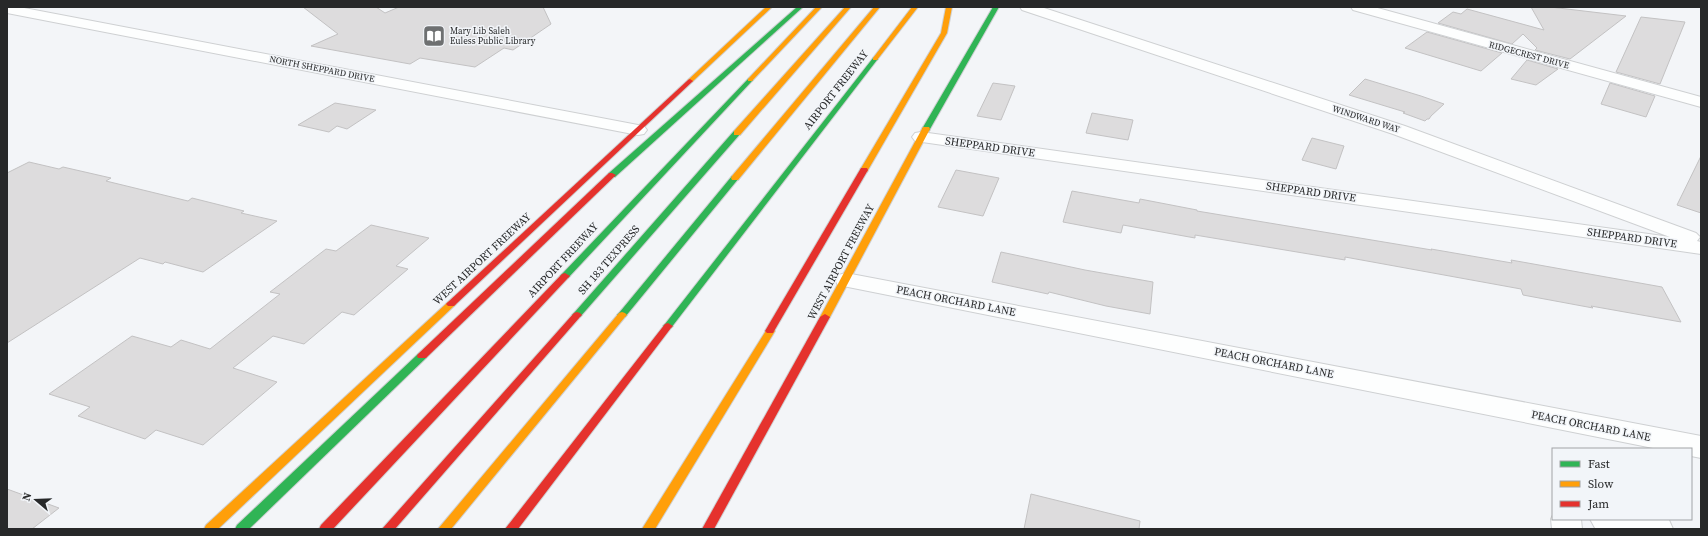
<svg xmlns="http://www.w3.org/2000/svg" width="1708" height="536" viewBox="0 0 1708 536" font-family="'Source Serif 4',serif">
  <rect width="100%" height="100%" fill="#f3f5f8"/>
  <g fill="#dddcdd" stroke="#c3c2c3">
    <polygon points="303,7 376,7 385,13 399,7 543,7 551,24 513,50 504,48 475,67 420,58 410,64 311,46 338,34"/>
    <polygon points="1531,7 1550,7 1626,16 1570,59 1535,50 1537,48 1523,34 1512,44 1438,23 1453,12 1461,14 1467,9 1544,30"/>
    <polygon points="1641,17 1685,22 1660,84 1616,72"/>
    <polygon points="1427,32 1502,53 1481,71 1405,48"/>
    <polygon points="1527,60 1558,69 1536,85 1511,79"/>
    <polygon points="1365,79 1421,96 1444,104 1431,116 1429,119 1427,119 1425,121 1403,113 1405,112 1349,95"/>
    <polygon points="993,83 1015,86 1001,120 977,116"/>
    <polygon points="1610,83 1655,96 1646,117 1601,104"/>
    <polygon points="335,103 376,110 347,129 337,126 329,132 298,125"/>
    <polygon points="1092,113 1133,120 1128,140 1086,133"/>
    <polygon points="1312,138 1344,146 1336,169 1302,160"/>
    <polygon points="1701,156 1701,213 1677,205"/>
    <polygon points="29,162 59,169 63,167 111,178 106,181 188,201 192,198 244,211 241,213 277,221 203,272 165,262 163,264 140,258 7,343 7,173"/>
    <polygon points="956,170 999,178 983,216 938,207"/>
    <polygon points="1072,191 1139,203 1140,199 1197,210 1197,211 1432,250 1431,249 1512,263 1511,260 1662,287 1681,322 1591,306 1593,308 1523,295 1521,289 1345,257 1345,260 1195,235 1195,238 1123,225 1121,233 1063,222"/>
    <polygon points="371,225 429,238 396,266 408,269 354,315 342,312 304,344 273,336 233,368 277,382 203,445 156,430 145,439 78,416 90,407 49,394 132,336 171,347 181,340 210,349 280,294 270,292 326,249 336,251"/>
    <polygon points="1001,252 1085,270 1153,282 1150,314 1106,306 1049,292 1048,294 992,282"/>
    <polygon points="7,489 59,508 32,529 7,529"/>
    <polygon points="1031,494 1140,521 1139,529 1024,529"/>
  </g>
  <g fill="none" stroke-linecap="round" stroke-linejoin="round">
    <g stroke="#ced0d2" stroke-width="2">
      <g id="street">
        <polygon points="7,7 19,7 638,125 644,126 647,130 644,134 638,135 7,13"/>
        <polygon points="1020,7 1041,7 1405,126 1696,233 1700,237 1697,241 1701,242 1701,254 915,141 912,137 915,133 921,132 1670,237 1393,134 1022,10"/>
        <polygon points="1351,7 1374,7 1701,97 1701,107 1353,10"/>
        <polygon points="846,273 1701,436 1701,458 1691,456 1691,449 1658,449 838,285 835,280 838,275"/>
        <polygon points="1553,515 1553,519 1581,519 1582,529 1552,529 1551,519"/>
        <polygon points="1590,519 1665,519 1669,520 1673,529 1598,529 1595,528"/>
      </g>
    </g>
    <g stroke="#ced0d2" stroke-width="2">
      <g id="fast">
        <polygon points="797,7 803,7 615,177 609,177 608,175 609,173"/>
        <polygon points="993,7 999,7 930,129 929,131 923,131 922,129"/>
        <polygon points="875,57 878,59 877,60 671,328 665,328 663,326 665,324 873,58"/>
        <polygon points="750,78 753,80 752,81 568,278 562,278 560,276 562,274 748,79"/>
        <polygon points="734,131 737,131 741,133 580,317 574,317 572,315 574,313"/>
        <polygon points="732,176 735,176 739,178 625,317 619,317 617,315 619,313"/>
        <polygon points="422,353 426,354 427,356 426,358 249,529 235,529 237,525 418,354"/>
      </g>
    </g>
    <g stroke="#ced0d2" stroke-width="2">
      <g id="slow">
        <polygon points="766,7 772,7 692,82 688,82 688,80"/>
        <polygon points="816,7 822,7 752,81 748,81 748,79"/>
        <polygon points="845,7 851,7 740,135 734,135 734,131"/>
        <polygon points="874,7 880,7 738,180 732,180 731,178 732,176"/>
        <polygon points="912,7 918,7 877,60 873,60 873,58"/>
        <polygon points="946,7 952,7 947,33 868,170 867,172 861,172 860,170 941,33"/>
        <polygon points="923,127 929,127 930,129 830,317 828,319 822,319 820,317"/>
        <polygon points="451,301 456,304 454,306 218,529 204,529 206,525 448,302"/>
        <polygon points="622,312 625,313 627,315 625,317 451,529 438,529 619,313"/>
        <polygon points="770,328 773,329 775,331 655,529 642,529 767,329"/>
      </g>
    </g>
    <g stroke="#ced0d2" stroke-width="2">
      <g id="jam">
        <polygon points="690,79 693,81 692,82 454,306 448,306 446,304 448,302 688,80"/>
        <polygon points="861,168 867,168 868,170 773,333 767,333 765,331"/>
        <polygon points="609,173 612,173 616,175 426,358 418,358 417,356 418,354"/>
        <polygon points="565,273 570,276 568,278 333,529 319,529 321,525 562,274"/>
        <polygon points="577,312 580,313 582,315 580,317 395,529 382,529 574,313"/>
        <polygon points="825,314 830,317 714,529 702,529 820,317"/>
        <polygon points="668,323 673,326 671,328 518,529 505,529 665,324"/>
      </g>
    </g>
    <use href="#street" fill="#fdfefe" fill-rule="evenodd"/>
    <use href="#fast" fill="#30b455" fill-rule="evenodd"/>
    <use href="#slow" fill="#ff9f0a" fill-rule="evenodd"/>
    <use href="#jam" fill="#e5322d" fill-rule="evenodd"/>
  </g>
  <defs>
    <g id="library-square" transform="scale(1.15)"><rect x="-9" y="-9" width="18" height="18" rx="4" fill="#6e7071" stroke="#f2f5f9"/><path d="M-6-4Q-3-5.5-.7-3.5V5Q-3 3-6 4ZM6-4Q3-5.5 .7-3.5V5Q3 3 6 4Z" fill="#fff"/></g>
  </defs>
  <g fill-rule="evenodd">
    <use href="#library-square" x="434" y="36"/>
  </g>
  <g text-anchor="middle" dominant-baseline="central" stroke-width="3" stroke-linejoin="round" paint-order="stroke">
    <g font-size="9" fill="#272829" stroke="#f2f5f9" text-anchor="start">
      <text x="450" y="31">Mary Lib Saleh<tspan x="450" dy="10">Euless Public Library</tspan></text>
    </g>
    <g font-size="9" fill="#272829" stroke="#f2f5f9">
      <text transform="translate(1529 55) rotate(15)">RIDGECREST DRIVE</text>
      <text transform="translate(322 69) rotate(11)">NORTH SHEPPARD DRIVE</text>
      <text transform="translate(1366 119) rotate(18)">WINDWARD WAY</text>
    </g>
    <g font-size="11" fill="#272829" stroke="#f2f5f9">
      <text transform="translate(836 90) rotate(-52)">AIRPORT FREEWAY</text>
      <text transform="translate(990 147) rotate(8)">SHEPPARD DRIVE</text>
      <text transform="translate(1311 192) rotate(8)">SHEPPARD DRIVE</text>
      <text transform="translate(1632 238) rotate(8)">SHEPPARD DRIVE</text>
      <text transform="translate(482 259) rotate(-43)">WEST AIRPORT FREEWAY</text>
      <text transform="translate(563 260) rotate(-47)">AIRPORT FREEWAY</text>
      <text transform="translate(609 260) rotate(-49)">SH 183 TEXPRESS</text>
      <text transform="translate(841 262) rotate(-62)">WEST AIRPORT FREEWAY</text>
      <text transform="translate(956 301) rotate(11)">PEACH ORCHARD LANE</text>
      <text transform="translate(1274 363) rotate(11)">PEACH ORCHARD LANE</text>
      <text transform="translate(1591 426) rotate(11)">PEACH ORCHARD LANE</text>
    </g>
  </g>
  <rect width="1708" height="536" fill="none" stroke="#272829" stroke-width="16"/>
  <rect x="1552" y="448" width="140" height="72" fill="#f2f5f9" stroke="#a1a3a6"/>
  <rect x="1560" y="461" width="20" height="6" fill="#30b455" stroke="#a1a3a6"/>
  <text x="1588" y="468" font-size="12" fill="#272829">Fast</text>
  <rect x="1560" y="481" width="20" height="6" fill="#ff9f0a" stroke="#a1a3a6"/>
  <text x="1588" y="488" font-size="12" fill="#272829">Slow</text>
  <rect x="1560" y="501" width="20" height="6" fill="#e5322d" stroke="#a1a3a6"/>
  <text x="1588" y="508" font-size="12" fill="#272829">Jam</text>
  <g transform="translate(36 500) rotate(289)" stroke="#f2f5f9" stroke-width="3" paint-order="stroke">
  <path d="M0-3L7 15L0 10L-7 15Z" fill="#272829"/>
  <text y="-6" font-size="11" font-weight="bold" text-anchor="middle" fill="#272829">N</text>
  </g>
</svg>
